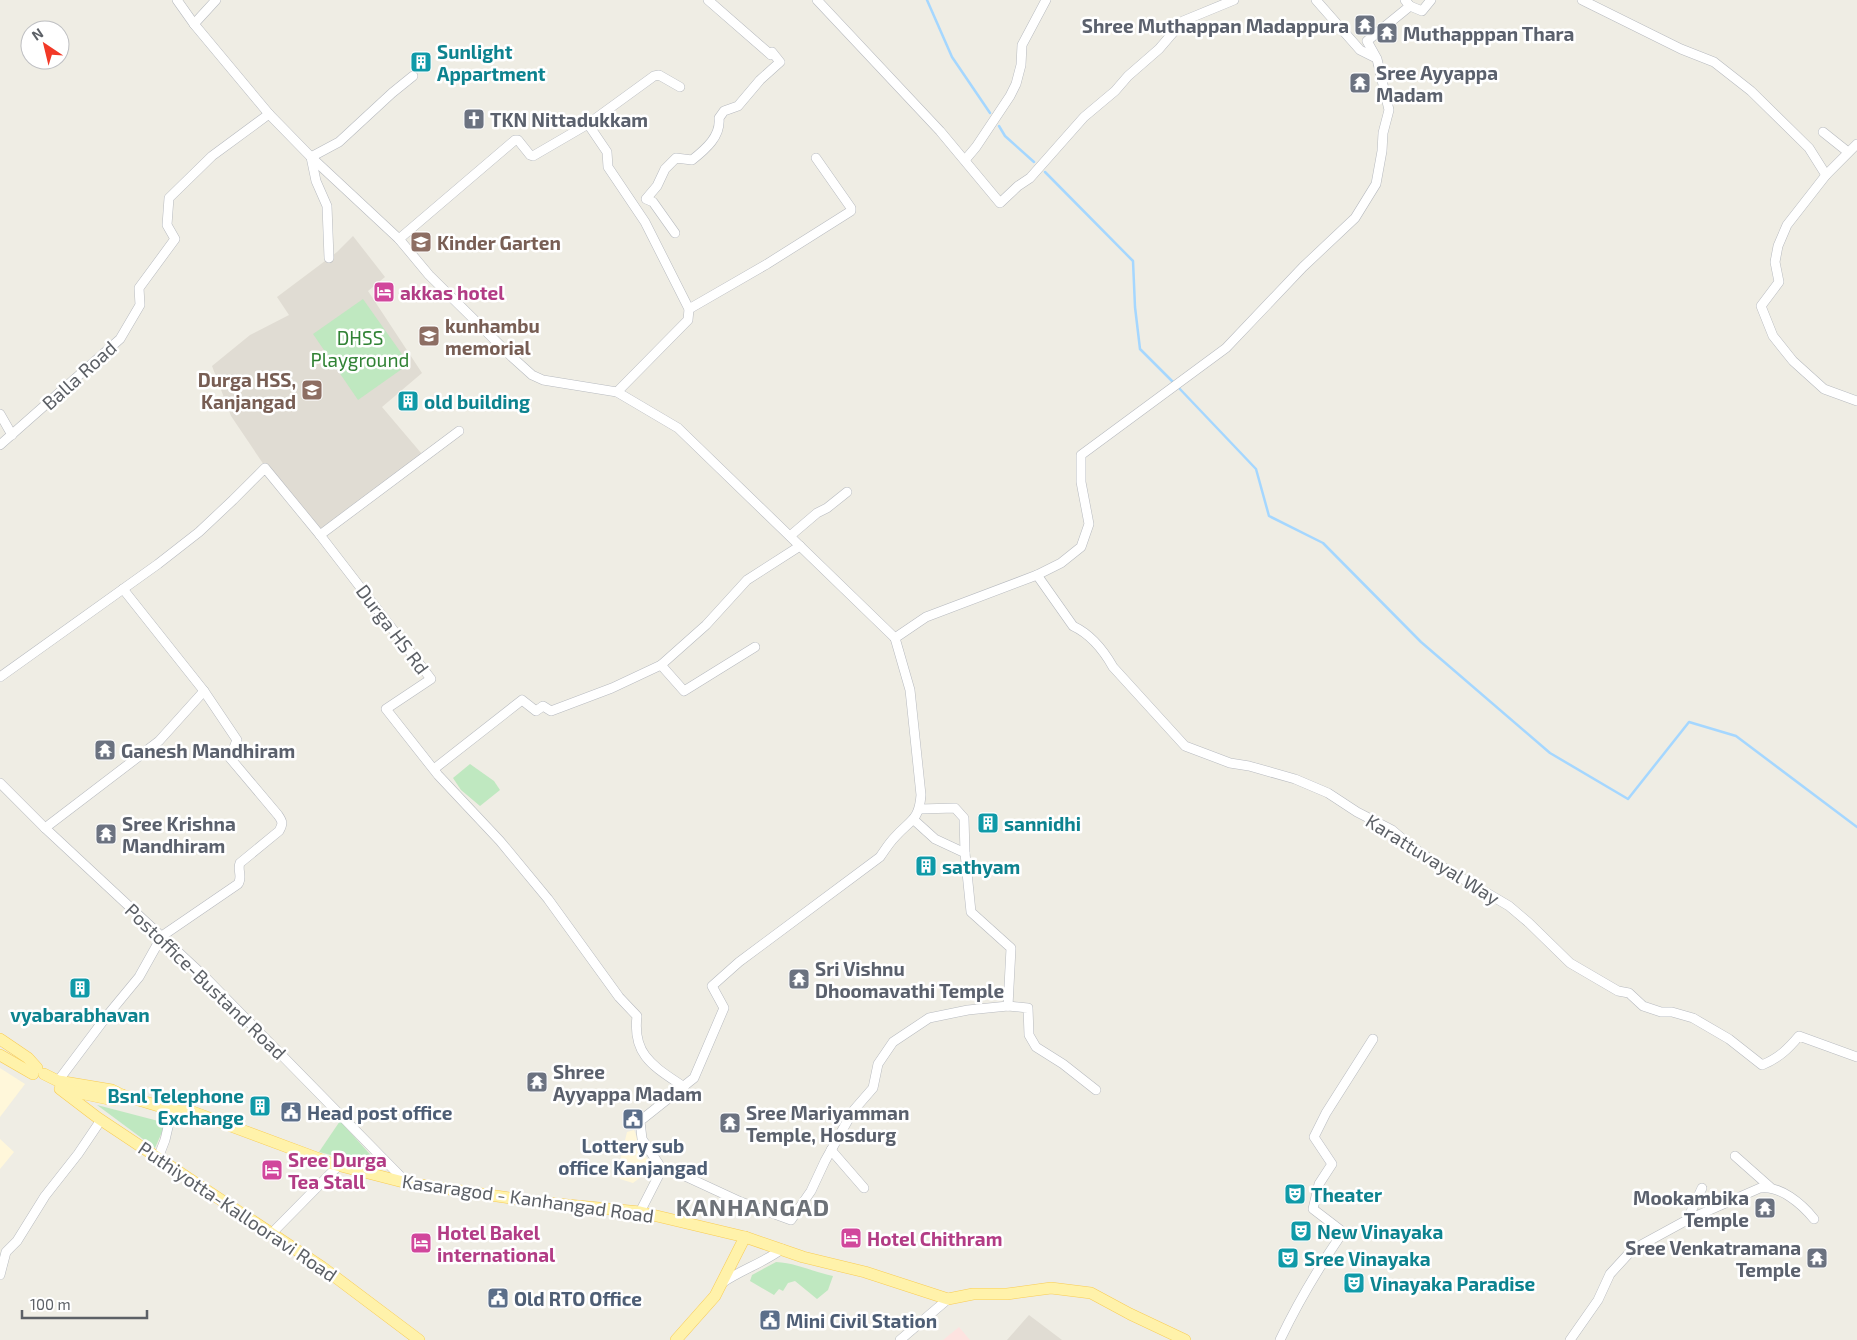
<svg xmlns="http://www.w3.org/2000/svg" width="1857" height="1340" viewBox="0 0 1857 1340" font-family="'Exo 2',sans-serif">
  <rect width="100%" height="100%" fill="#efede4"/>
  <g fill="#fff7da">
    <polygon points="0,1068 25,1084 0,1117"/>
    <polygon points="634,1130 643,1152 653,1168 633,1183 620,1179 618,1169 627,1132"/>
    <polygon points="0,1139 14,1152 0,1169"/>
  </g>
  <g fill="#e0dcd3">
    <polygon points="353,236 385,277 368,291 422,373 382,407 427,460 320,539 264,465 231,416 212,366 250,335 289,315 277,297 337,252"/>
    <polygon points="1029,1315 1062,1340 1007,1340"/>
  </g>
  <polygon fill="#fde3e0" points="959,1327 970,1340 943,1340"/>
  <g fill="#bfe8c0">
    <polygon points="363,299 409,364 358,400 313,334"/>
    <polygon points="470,764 494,781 500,790 480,806 461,790 453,778"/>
    <polygon points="97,1105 166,1123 155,1148"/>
    <polygon points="340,1121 377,1162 374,1166 319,1152"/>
    <path d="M 776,1262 C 796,1263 814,1272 833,1276 L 828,1290 L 817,1299 L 795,1281 L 788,1283 L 783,1291 L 779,1289 L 774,1295 L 750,1281 L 752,1275 Z"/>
  </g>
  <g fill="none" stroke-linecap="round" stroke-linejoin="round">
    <g stroke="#a5d7ff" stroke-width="2.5">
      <polyline points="927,0 952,57 990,113"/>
      <polyline points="999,126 1005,136 1034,162"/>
      <polyline points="1045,172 1133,261 1135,307 1140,349 1174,383"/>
      <polyline points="1178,387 1256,469 1269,516 1323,543 1421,642 1550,753 1628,799 1689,722 1736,736 1857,827"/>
    </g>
    <g stroke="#b7babf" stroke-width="10">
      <g id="minor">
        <polyline points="177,0 194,24 269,114 311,157 399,239 429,275 512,357 532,375 543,380 617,392 678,428 895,638"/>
        <polyline points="817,0 940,131 1000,203 1018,186 1030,178 1084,117 1115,91 1128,76 1159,49 1183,21 1234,0"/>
        <polyline points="1316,0 1360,50 1376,58"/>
        <polyline points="1582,0 1681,49 1714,62 1751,91 1809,148 1826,175"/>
        <polyline points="1410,6 1422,11 1431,0"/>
        <polyline points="194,24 216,0"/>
        <polyline points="588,124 654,76 659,75 680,87"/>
        <polyline points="1823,132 1848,152"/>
        <polyline points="1857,144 1826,175 1787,225 1778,246 1775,262 1779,282 1761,306 1773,336 1793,361 1824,389 1857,401"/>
        <polyline points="965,160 976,147 1010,96 1016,84 1021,65 1022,45 1046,0"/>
        <path d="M 675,233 L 653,202 L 646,199 L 657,186 L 665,169 L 676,158 L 692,160 C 706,149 721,136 719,118 L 724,111 L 738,106 L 760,80 L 780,62 L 772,52 L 771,55 L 708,0"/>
        <polyline points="399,239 515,140 518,140 530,155 533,156 588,124 607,152 608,167 645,222 689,309 688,320 617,392"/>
        <polyline points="329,258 327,206 316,181 311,157 339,142 392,93 413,76"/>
        <polyline points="689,309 767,264 851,211 851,208 816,158"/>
        <polyline points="0,414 12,435"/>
        <polyline points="0,445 120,339 140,305 139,288 175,239 167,225 169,198 212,156 269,114"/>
        <polyline points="320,535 459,431"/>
        <polyline points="790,536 817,513 827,508 847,492"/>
        <path d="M 1037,575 L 1073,626 C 1090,634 1104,651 1113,667 L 1185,746 L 1230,763 L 1249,766 L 1295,779 L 1328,793 L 1357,812 L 1392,830 L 1412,847 L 1436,863 L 1509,906 L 1529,923 L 1570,963 L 1618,991 L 1629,993 L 1643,1006 L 1661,1012 L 1672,1012 L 1693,1018 L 1729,1039 L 1762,1065 C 1779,1058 1788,1049 1799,1036 L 1857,1057"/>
        <polyline points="661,665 684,691 755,647"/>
        <path d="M 0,677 L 158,564 L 199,532 L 233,500 L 265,468 L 320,535 L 431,679 L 386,709 L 438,775 L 500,841 L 548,899 L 619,997 L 637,1016 C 632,1056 655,1067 684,1087"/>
        <polyline points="434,769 522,700 536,711 543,706 551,711 612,688 661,665 706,625 747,580 800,546"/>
        <polyline points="0,783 45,828 205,977 407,1183"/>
        <polyline points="920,809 955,808 964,818 965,853"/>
        <polyline points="914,820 935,839 965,853 971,912 1011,948 1008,1006"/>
        <polyline points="45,828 159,741 204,691"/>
        <path d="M 58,1081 L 106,1017 L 139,977 L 162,936 L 238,884 C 243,877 237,870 240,863 L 279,831 C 283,824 283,822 278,815 L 230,758 L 237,740 L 204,691 L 123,589"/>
        <polyline points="831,1150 864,1188"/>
        <polyline points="1735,1156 1770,1187"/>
        <polyline points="158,1158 165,1140 172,1110"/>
        <polyline points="662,1169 674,1171 741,1202 791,1220 811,1191 825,1161 853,1111 873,1088 878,1064 893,1042 929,1018 968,1010 1008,1006 1028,1008 1029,1035 1036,1047 1063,1064 1096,1090"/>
        <path d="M 640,1212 L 662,1169 L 642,1139 L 640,1121 L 694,1078 L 724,1008 L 712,986 L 739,962 L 880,857 C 885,850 889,843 895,837 C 910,820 919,821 921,795 L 910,690 L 895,638 L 926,617 L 1037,575 L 1061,563 L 1081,547 L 1089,524 L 1081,482 L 1081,455 L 1226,348 L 1303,267 L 1355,218 L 1376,184 L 1382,151 L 1383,133 L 1389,110 L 1377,59 L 1367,41 L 1410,6 L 1405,0"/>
        <polyline points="1687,1220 1702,1188"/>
        <polyline points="272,1233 339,1165"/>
        <polyline points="0,1275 6,1252 17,1241 45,1196 78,1154 101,1120"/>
        <path d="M 722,1283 C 741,1270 763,1263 782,1249"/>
        <polyline points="900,1340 948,1299"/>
        <path d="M 1280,1340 C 1298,1302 1319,1267 1343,1232 L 1313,1209 L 1319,1184 L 1332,1164 L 1314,1137 L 1326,1113 L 1373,1039"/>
        <path d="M 1570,1340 L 1598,1300 L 1610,1274 L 1632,1250 L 1687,1220 L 1760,1188 C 1780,1185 1802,1204 1814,1219"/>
      </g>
    </g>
    <g stroke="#f9cc54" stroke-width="12">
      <g id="major">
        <polyline points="0,1039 28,1058 37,1068"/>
        <polyline points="0,1055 33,1074"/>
        <polyline points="44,1074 58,1081 112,1090 122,1095 172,1110 193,1112 333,1164 407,1183 537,1202 640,1212 745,1237 803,1257 865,1272 948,1299 973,1294 1007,1294 1051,1288 1091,1293 1130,1314 1185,1340"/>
        <polyline points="63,1082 60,1089 98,1118 322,1267 419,1340"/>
        <polyline points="66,1090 113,1100 122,1095"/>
        <polyline points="676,1340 715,1296 745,1237"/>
      </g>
    </g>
    <use href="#minor" stroke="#fff" stroke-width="9"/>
    <use href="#major" stroke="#fff2aa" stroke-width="11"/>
  </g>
  <defs>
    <g id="temple-square" transform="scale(1.125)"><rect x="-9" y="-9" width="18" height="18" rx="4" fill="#6b7280" stroke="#fff"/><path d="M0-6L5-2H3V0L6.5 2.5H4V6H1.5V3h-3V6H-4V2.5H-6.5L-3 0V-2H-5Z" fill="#fff"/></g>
    <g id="building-square" transform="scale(1.125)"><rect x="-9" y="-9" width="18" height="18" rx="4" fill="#0f9aa8" stroke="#fff"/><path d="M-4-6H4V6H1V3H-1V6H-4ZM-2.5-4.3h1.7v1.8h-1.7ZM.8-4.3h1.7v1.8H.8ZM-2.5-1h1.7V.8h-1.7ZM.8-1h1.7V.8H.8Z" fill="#fff"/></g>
    <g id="church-square" transform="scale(1.125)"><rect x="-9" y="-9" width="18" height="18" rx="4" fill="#6b7280" stroke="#fff"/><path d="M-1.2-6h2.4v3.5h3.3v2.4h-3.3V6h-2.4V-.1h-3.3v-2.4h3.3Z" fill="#fff"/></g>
    <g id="school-square" transform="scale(1.125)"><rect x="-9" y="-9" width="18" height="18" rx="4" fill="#8d6e63" stroke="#fff"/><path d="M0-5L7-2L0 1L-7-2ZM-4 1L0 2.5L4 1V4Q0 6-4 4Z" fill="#fff"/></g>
    <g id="hotel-square" transform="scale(1.125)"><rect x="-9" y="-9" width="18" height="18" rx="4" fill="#d1479c" stroke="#fff"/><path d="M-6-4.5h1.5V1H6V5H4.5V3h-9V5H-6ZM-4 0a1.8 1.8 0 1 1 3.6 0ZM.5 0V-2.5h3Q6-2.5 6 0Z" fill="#fff"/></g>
    <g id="civic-square" transform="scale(1.125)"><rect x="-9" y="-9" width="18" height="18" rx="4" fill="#5c6f8a" stroke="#fff"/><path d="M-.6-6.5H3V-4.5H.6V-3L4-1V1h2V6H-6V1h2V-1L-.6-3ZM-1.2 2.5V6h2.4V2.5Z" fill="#fff"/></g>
    <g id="theatre-square" transform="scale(1.125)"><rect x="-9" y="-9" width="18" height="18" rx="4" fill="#0f9aa8" stroke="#fff"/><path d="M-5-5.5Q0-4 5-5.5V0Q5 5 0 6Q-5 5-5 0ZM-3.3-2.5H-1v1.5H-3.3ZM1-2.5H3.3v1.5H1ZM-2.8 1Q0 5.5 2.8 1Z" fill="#fff"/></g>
  </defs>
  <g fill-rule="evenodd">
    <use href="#temple-square" x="1365" y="25"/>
    <use href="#temple-square" x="1387" y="33"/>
    <use href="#building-square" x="421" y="62"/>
    <use href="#temple-square" x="1360" y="83"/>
    <use href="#church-square" x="474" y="119"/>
    <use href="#school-square" x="421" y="242"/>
    <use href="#hotel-square" x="384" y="292"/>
    <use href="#school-square" x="429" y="336"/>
    <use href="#school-square" x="312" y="390"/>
    <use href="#building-square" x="408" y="401"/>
    <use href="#temple-square" x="105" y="750"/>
    <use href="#building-square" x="988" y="823"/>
    <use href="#temple-square" x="106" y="834"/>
    <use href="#building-square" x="926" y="866"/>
    <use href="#temple-square" x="799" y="979"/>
    <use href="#building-square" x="80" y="988"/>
    <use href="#temple-square" x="537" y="1082"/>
    <use href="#building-square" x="260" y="1106"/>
    <use href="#civic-square" x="291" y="1112"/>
    <use href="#civic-square" x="633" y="1119"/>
    <use href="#temple-square" x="730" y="1123"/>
    <use href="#hotel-square" x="272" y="1170"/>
    <use href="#theatre-square" x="1295" y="1194"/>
    <use href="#temple-square" x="1765" y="1208"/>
    <use href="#theatre-square" x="1301" y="1231"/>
    <use href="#hotel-square" x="851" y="1238"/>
    <use href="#hotel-square" x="421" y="1243"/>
    <use href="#theatre-square" x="1288" y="1258"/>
    <use href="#temple-square" x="1817" y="1258"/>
    <use href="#theatre-square" x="1354" y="1283"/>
    <use href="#civic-square" x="498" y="1298"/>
    <use href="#civic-square" x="770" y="1320"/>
  </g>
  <g text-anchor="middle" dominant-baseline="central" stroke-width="5" stroke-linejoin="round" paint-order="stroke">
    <g font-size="19" font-weight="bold" fill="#5b616d" stroke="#fff" text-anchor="start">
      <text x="1349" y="25" text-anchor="end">Shree Muthappan Madappura</text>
      <text x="1403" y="33">Muthapppan Thara</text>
      <text x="1376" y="72">Sree Ayyappa<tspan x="1376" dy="22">Madam</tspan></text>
      <text x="490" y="119">TKN Nittadukkam</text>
      <text x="121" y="750">Ganesh Mandhiram</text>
      <text x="122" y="823">Sree Krishna<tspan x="122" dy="22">Mandhiram</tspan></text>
      <text x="815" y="968">Sri Vishnu<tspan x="815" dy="22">Dhoomavathi Temple</tspan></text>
      <text x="553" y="1071">Shree<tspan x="553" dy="22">Ayyappa Madam</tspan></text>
      <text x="746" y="1112">Sree Mariyamman<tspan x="746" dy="22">Temple, Hosdurg</tspan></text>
      <text x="1749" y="1197" text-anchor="end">Mookambika<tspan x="1749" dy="22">Temple</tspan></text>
      <text x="1801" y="1247" text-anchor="end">Sree Venkatramana<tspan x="1801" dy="22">Temple</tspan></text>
    </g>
    <g font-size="19" font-weight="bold" fill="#0d838f" stroke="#fff" text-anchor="start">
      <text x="437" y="51">Sunlight<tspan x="437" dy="22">Appartment</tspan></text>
      <text x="424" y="401">old building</text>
      <text x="1004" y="823">sannidhi</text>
      <text x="942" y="866">sathyam</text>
      <text x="80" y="1014" text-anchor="middle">vyabarabhavan</text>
      <text x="244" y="1095" text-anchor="end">Bsnl Telephone<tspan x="244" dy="22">Exchange</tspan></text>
      <text x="1311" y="1194">Theater</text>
      <text x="1317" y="1231">New Vinayaka</text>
      <text x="1304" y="1258">Sree Vinayaka</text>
      <text x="1370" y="1283">Vinayaka Paradise</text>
    </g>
    <g font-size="19" font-weight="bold" fill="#785e54" stroke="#fff" text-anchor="start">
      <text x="437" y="242">Kinder Garten</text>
      <text x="445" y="325">kunhambu<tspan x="445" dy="22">memorial</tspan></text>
      <text x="296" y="379" text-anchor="end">Durga HSS,<tspan x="296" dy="22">Kanjangad</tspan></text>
    </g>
    <g font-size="19" font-weight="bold" fill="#b23c85" stroke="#fff" text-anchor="start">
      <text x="400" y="292">akkas hotel</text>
      <text x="288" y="1159">Sree Durga<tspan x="288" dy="22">Tea Stall</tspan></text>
      <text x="437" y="1232">Hotel Bakel<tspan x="437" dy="22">international</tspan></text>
      <text x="867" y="1238">Hotel Chithram</text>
    </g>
    <g font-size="19" fill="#308234" stroke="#fff">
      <text x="360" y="337">DHSS<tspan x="360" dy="22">Playground</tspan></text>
    </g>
    <g font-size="19" fill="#5c6066" stroke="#fff">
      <text transform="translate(79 375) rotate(-42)">Balla Road</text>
      <text transform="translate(393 629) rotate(53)">Durga HS Rd</text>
      <text transform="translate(1433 859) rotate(32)">Karattuvayal Way</text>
      <text transform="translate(206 981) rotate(44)">Postoffice-Bustand Road</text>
      <text transform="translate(528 1198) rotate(8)">Kasaragod - Kanhangad Road</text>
      <text transform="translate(238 1211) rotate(34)">Puthiyotta-Kallooravi Road</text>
    </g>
    <g font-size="19" font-weight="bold" fill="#4e5e75" stroke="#fff" text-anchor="start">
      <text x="307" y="1112">Head post office</text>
      <text x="633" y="1145" text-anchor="middle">Lottery sub<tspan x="633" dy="22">office Kanjangad</tspan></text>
      <text x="514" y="1298">Old RTO Office</text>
      <text x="786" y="1320">Mini Civil Station</text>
    </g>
    <g font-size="24" font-weight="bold" letter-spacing="1" fill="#6d7278" stroke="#fff">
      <text x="753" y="1206">KANHANGAD</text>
    </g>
  </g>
  <g transform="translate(45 45) rotate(325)"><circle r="24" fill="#ffffff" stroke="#bebfc2"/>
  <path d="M0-4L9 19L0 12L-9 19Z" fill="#f23927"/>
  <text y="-8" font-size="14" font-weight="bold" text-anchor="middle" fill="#5c6066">N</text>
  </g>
  <path d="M22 1310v8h125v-8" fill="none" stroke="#5c6066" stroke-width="2.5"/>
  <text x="30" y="1310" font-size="15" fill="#5c6066" stroke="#ffffff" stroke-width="4" paint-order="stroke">100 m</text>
</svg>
